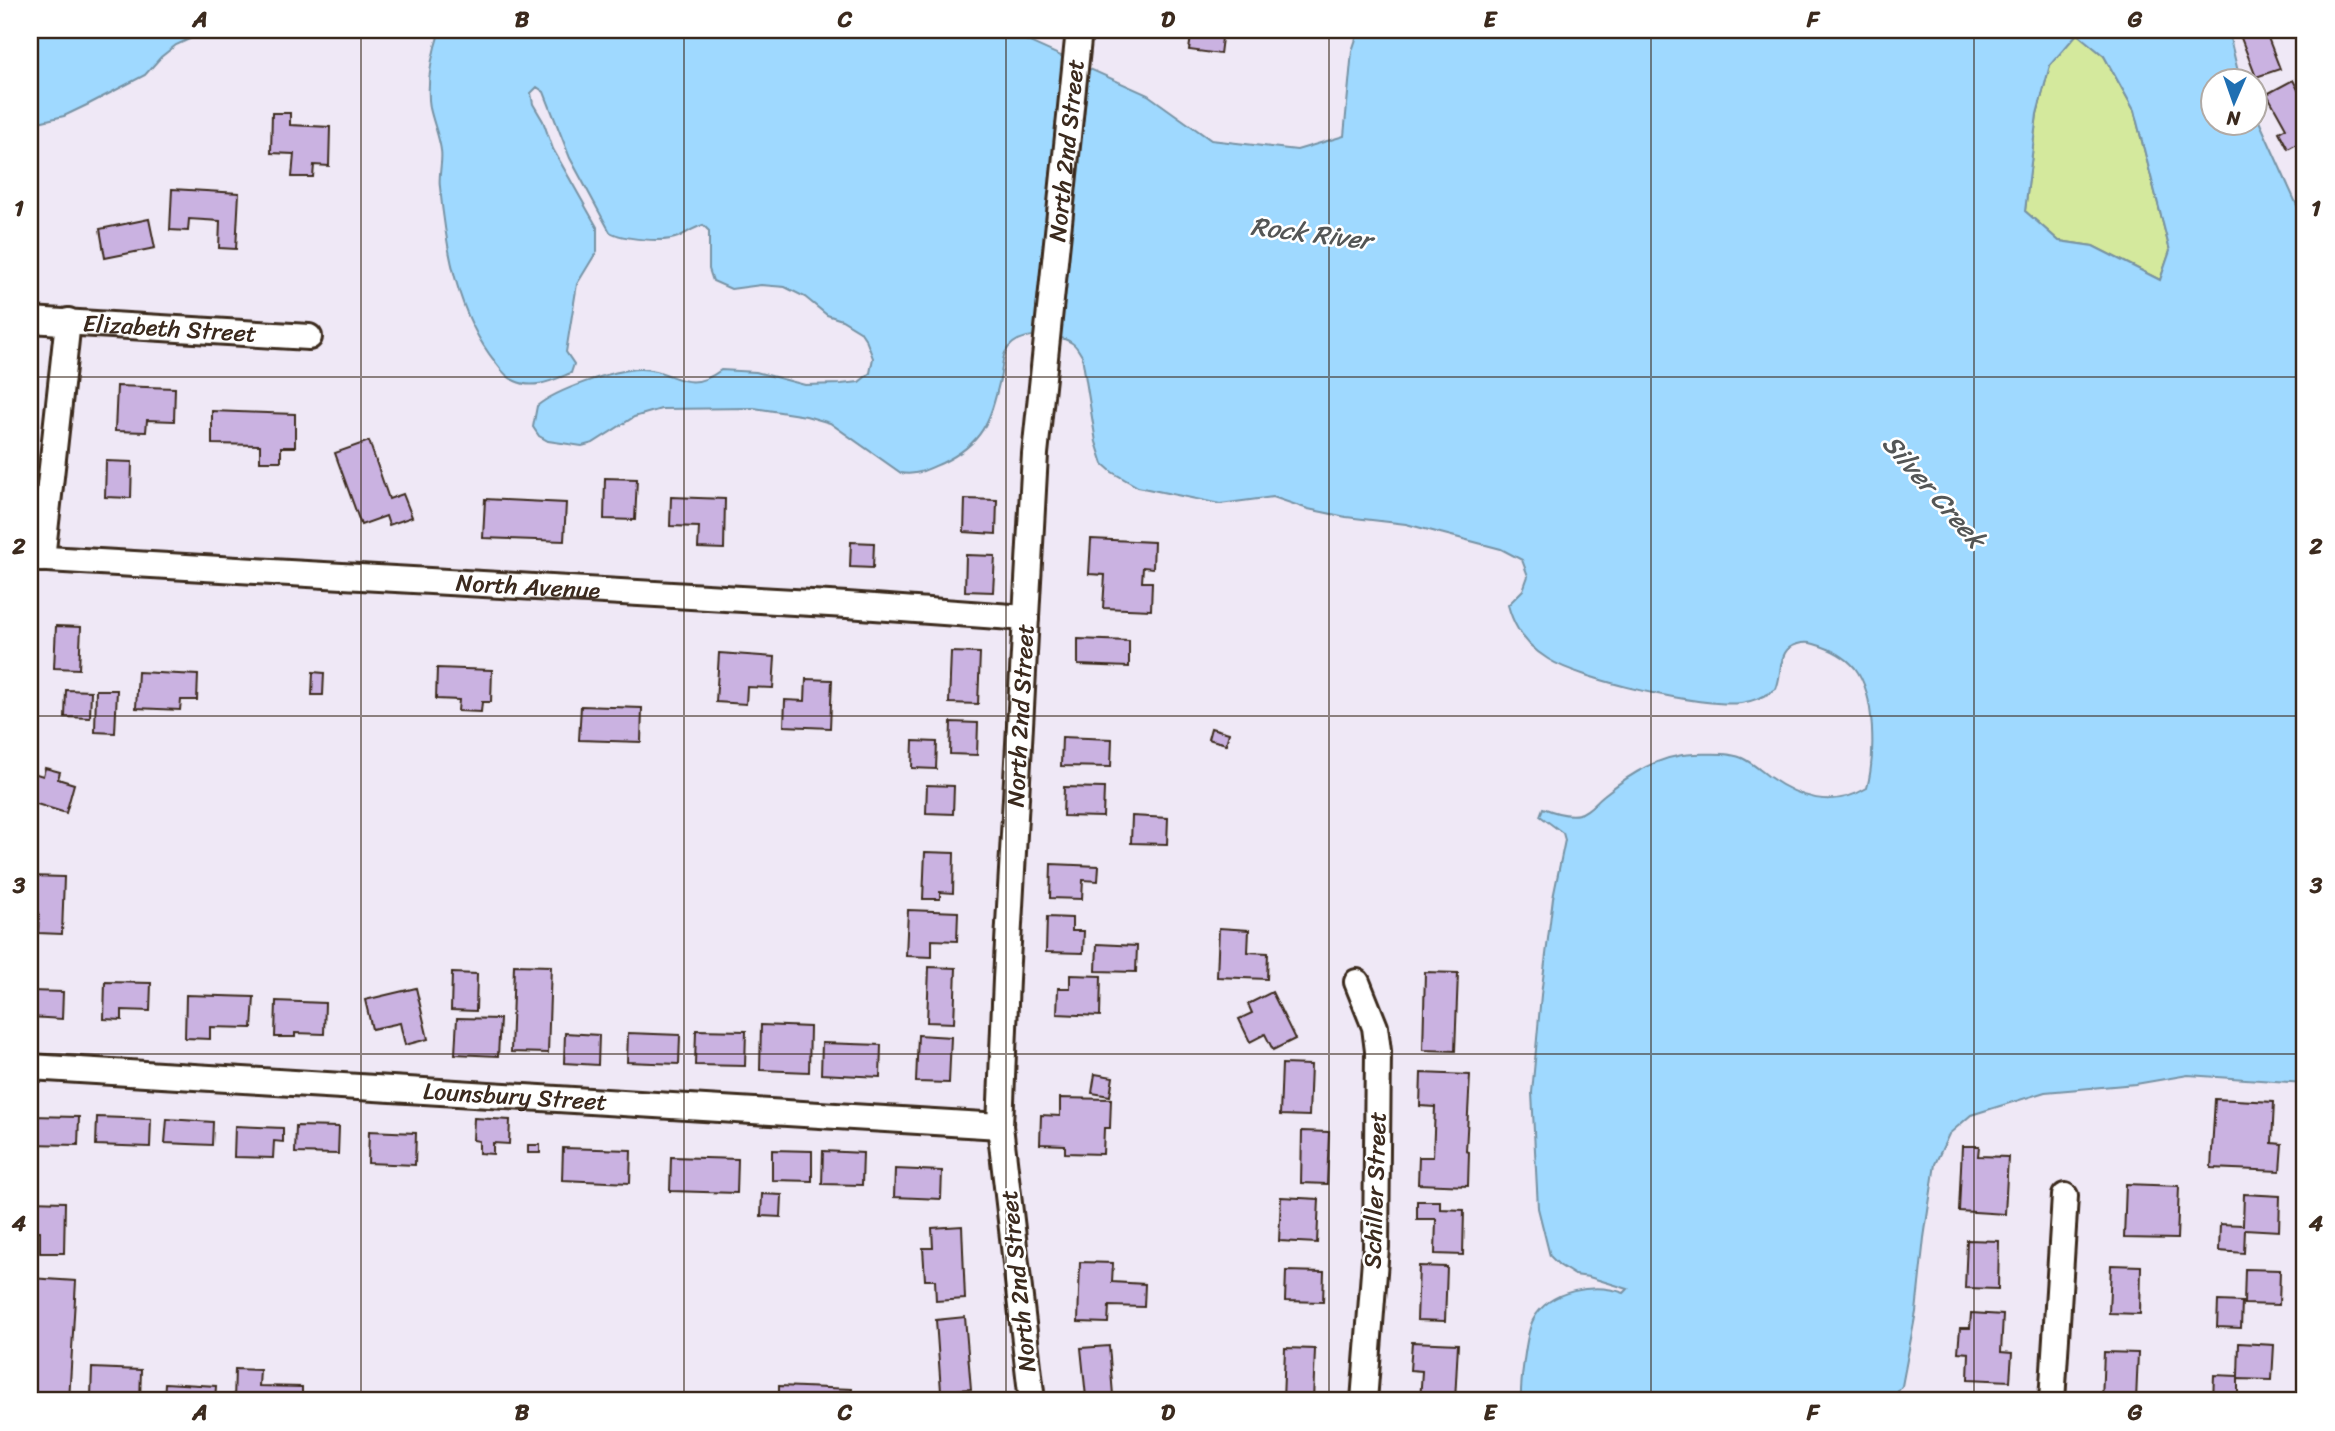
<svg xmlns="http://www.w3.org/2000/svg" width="2335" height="1431" viewBox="0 0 2335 1431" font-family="Sriracha,sans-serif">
  <rect width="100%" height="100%" fill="#efe8f6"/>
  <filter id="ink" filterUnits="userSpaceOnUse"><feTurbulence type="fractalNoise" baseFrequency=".0143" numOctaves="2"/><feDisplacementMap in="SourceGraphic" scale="14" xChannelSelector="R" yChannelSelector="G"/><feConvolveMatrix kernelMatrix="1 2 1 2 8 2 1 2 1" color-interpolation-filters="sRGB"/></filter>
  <g filter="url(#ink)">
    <polygon fill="#d4e99d" stroke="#888a5e" stroke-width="2" points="2077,33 2104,56 2134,110 2170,251 2160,280 2093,246 2059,241 2025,211 2037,114 2050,65"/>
    <g fill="#9fd9ff" stroke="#7793a5" stroke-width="2" fill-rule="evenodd">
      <polygon points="30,30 268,30 196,36 176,45 161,57 145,75 89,104 64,116 30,124"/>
      <path d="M 440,30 L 1003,30 L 1148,95 L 1211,140 L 1297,150 L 1344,136 L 1352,51 L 1359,30 L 2228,30 L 2240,80 L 2212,80 L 2212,122 L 2254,122 L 2255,112 L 2305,223 L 2305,1083 L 2188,1075 L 2136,1084 L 2045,1092 L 1971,1115 L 1949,1134 L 1935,1164 L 1924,1238 L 1916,1312 L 1902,1386 L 1895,1395 L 1881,1398 L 1786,1401 L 1521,1401 C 1520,1387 1526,1333 1533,1320 C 1549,1289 1595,1283 1624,1293 L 1628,1289 L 1589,1277 L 1575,1275 L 1559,1265 L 1550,1256 L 1538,1208 L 1532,1093 L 1541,995 L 1553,898 L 1565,840 L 1563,833 L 1540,816 L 1543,808 C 1553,812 1567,817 1579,814 C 1590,811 1596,801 1604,795 C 1630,774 1660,755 1694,754 C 1710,754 1727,752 1742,758 C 1751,762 1760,770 1768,776 C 1799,798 1832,809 1867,788 C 1875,758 1876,695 1855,668 C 1845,656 1828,648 1814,644 C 1804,641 1790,644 1785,653 C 1779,664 1781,678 1776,689 C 1766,696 1754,701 1741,703 C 1703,708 1581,680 1548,659 C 1528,647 1514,628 1508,605 L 1523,590 L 1528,576 L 1522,560 L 1501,549 L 1406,524 L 1346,517 L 1308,509 L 1273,497 L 1220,504 L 1138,487 L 1112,472 L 1103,464 L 1096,442 L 1082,356 C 1079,352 1077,346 1072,343 C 1056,332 1015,331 1005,353 C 1002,360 1002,371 1000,379 C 990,422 983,443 942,463 C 928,469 917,476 901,473 L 830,423 L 806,416 L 754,408 L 661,409 L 634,417 L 593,443 L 582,446 L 548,441 L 539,436 L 533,427 L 537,406 C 556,390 613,370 639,369 C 673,368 685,397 721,370 L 756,372 L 805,385 L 841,384 L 859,382 L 870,373 L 873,358 L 866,340 L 860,331 L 842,320 L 827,315 L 805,297 L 785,287 L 761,285 L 731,289 L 713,281 L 709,269 L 709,231 L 703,225 C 693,228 687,233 678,237 C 664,243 622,239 610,232 L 570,158 L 544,92 L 537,87 L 531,93 L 533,104 L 543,121 L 553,149 L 597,227 L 597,251 L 577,284 L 566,352 L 574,364 L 571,373 C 553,380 534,390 515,381 C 507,378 501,370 496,363 C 457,315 446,247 440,187 C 438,175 443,162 441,150 C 439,136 433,122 430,108 C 426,83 432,54 440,30 ZM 2077,34 L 2104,56 L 2134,110 L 2170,251 L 2160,280 L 2093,246 L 2059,241 L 2025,211 L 2037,114 L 2050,65 Z"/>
    </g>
    <g fill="#cab2e1" stroke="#3b2a1e" stroke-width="2">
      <polygon points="1154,30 1223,30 1220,54 1189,50 1191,36"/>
      <polygon points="2238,30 2265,30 2280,69 2256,77"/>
      <polygon points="2293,80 2305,103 2305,159 2297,144 2288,149 2279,132 2286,128 2267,94"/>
      <polygon points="272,113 290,113 290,125 330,127 329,166 314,165 313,177 292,177 294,154 271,153"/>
      <polygon points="172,189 239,193 236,249 219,248 220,221 189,219 188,231 170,230"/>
      <polygon points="149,219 155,248 105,258 100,229"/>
      <polygon points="117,386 175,388 174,421 147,420 146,432 115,431"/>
      <polygon points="212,411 295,414 295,447 281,447 281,461 260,461 260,445 212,444"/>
      <polygon points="369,441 389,499 403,494 412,517 389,525 386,516 361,525 335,453"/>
      <polygon points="106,461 132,462 131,498 105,497"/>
      <polygon points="605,478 637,479 635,520 604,519"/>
      <polygon points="671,497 725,499 724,549 698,548 699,527 670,526"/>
      <polygon points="485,499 566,503 564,541 483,538"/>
      <polygon points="965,499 997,500 996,534 964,532"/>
      <polygon points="1091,539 1154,542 1153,568 1143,567 1142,582 1152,582 1151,610 1103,608 1105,575 1089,574"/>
      <polygon points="851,542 874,543 873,568 850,567"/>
      <polygon points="966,555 995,556 993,592 965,591"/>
      <polygon points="56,626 81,627 79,669 54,668"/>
      <polygon points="1078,639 1129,641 1129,667 1078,665"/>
      <polygon points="951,652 980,653 978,704 949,703"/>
      <polygon points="719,653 775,657 773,688 747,687 746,704 716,702"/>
      <polygon points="437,668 492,670 491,702 482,702 481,712 458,711 459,700 436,699"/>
      <polygon points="138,672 198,675 197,700 181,700 180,710 136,708"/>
      <polygon points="313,672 324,673 323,695 312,695"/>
      <polygon points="806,679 832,680 830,728 784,726 785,700 805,701"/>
      <polygon points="66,690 91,691 90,718 65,717"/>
      <polygon points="96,690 117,690 115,733 95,732"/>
      <polygon points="581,706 642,708 641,742 579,740"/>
      <polygon points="951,722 978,723 977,755 950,754"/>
      <polygon points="1211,728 1229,733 1226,744 1208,739"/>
      <polygon points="1062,737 1112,739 1111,767 1061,766"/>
      <polygon points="913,741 937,742 936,769 912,768"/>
      <polygon points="45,768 60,772 58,779 74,784 66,813 30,802 30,772 43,776"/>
      <polygon points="927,785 954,786 953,814 926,813"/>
      <polygon points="1064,787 1104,788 1103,817 1063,816"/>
      <polygon points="1132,816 1168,818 1167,844 1131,843"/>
      <polygon points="925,852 954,853 953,893 940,892 940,899 923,899"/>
      <polygon points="1051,864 1099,866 1098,881 1083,880 1082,899 1050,898"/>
      <polygon points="30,876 64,877 62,934 38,933 39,913 30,913"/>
      <polygon points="908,910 958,912 957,941 932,940 932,957 906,956"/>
      <polygon points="1047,917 1072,918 1072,931 1084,931 1083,953 1046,952"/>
      <polygon points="1219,928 1249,930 1248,952 1268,953 1267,979 1217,977"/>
      <polygon points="1097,944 1137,946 1136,972 1096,971"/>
      <polygon points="514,965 551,966 548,1053 511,1052"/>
      <polygon points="929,967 956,968 954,1023 927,1022"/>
      <polygon points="1425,972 1458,973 1455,1051 1423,1050"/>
      <polygon points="452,973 477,974 476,1011 451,1010"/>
      <polygon points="1070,975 1101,976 1100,1016 1057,1014 1058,988 1070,988"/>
      <polygon points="105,982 151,983 150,1011 122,1010 122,1020 104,1019"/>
      <polygon points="416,988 428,1039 405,1045 400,1023 372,1029 365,1000"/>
      <polygon points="30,991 63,992 62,1019 30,1017"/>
      <polygon points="1272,992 1295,1039 1273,1050 1265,1034 1250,1042 1239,1019 1252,1013 1248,1004"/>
      <polygon points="186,995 254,997 252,1028 210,1027 210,1039 185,1038"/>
      <polygon points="276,1001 325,1003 324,1034 295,1033 295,1037 275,1037"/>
      <polygon points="457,1018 500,1019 498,1056 455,1054"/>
      <polygon points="761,1025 810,1027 809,1072 760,1070"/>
      <polygon points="696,1030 746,1031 745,1066 695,1065"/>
      <polygon points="565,1033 599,1035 598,1065 564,1063"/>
      <polygon points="628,1033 680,1035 679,1064 627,1062"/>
      <polygon points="918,1035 951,1037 949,1083 916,1082"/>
      <polygon points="822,1043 881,1045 880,1077 821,1074"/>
      <polygon points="1282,1064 1311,1065 1309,1116 1280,1115"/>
      <polygon points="1421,1073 1470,1075 1466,1151 1469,1152 1468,1186 1418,1184 1419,1157 1433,1157 1435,1107 1420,1106"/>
      <polygon points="1095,1074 1113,1077 1110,1096 1092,1093"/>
      <polygon points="1060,1098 1111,1099 1110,1128 1104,1128 1103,1154 1065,1153 1065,1145 1040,1144 1041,1115 1060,1116"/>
      <polygon points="2215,1099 2274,1102 2272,1143 2282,1144 2280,1171 2211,1168"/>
      <polygon points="30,1116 79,1117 78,1145 30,1144"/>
      <polygon points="97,1117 151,1119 150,1147 96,1145"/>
      <polygon points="474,1118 510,1120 509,1144 493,1143 493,1154 479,1153 479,1141 473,1140"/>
      <polygon points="167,1119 213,1122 212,1145 165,1143"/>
      <polygon points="235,1126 283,1128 283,1142 274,1141 273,1158 234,1157"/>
      <polygon points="296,1126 339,1127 338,1154 295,1153"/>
      <polygon points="369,1131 416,1133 415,1165 368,1163"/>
      <polygon points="1302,1131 1329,1132 1327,1184 1301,1183"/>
      <rect x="528" y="1145" width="12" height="8"/>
      <polygon points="1962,1146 1979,1146 1978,1156 2008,1157 2005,1214 1959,1211"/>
      <polygon points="563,1148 631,1150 630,1183 562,1180"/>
      <polygon points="772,1150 812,1151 812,1181 772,1180"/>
      <polygon points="823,1151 863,1153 862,1185 822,1184"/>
      <polygon points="671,1157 738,1159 737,1193 670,1191"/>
      <polygon points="895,1169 942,1171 941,1199 894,1197"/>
      <polygon points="2126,1184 2179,1186 2177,1239 2124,1238"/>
      <polygon points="762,1194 782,1195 781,1217 761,1216"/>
      <polygon points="2244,1194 2280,1196 2279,1231 2245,1229 2244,1253 2219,1251 2220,1224 2243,1225"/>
      <polygon points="1281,1197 1319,1199 1317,1243 1279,1241"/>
      <polygon points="30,1201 65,1202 64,1253 40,1253 40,1231 30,1231"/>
      <polygon points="1417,1201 1440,1201 1440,1209 1464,1210 1463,1255 1435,1254 1436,1219 1417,1219"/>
      <polygon points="962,1226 965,1299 936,1301 935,1280 925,1280 923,1248 933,1248 932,1228"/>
      <polygon points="1967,1240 1999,1241 1998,1289 1965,1288"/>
      <polygon points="1080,1262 1113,1263 1112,1282 1145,1284 1144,1307 1109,1306 1108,1323 1078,1322"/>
      <polygon points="2111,1265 2141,1266 2140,1314 2109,1313"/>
      <polygon points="1419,1266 1447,1267 1445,1321 1417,1320"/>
      <polygon points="2245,1269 2280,1270 2279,1305 2244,1304"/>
      <polygon points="1286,1271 1324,1272 1323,1302 1285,1301"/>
      <polygon points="30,1278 76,1281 69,1401 30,1401"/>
      <polygon points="2218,1301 2242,1302 2241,1328 2217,1327"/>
      <polygon points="1971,1313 2003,1315 2001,1352 2012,1353 2010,1381 1968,1379 1969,1353 1958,1352 1960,1328 1970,1328"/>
      <polygon points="965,1317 971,1389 941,1391 936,1320"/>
      <polygon points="1412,1342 1458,1344 1455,1401 1420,1401 1422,1371 1410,1370"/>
      <polygon points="2239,1343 2274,1345 2272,1380 2238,1379 2238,1401 2213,1401 2214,1375 2238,1376"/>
      <polygon points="1109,1346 1113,1395 1086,1397 1081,1348"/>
      <polygon points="1285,1348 1315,1349 1313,1401 1283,1401"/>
      <polygon points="2104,1352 2138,1353 2136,1401 2102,1401"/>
      <polygon points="92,1368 141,1370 140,1401 91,1397"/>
      <polygon points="235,1369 260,1370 259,1386 302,1387 302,1401 234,1401"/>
      <polygon points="165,1383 216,1386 215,1401 164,1401"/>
      <polygon points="779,1386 852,1389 851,1401 779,1401"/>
      <polygon points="1966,1392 2003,1395 2003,1401 1965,1401"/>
      <polygon points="348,1396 387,1398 387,1401 347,1401"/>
    </g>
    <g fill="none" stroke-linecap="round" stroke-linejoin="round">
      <g stroke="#3b2a1e" stroke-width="30">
        <g id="street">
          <path id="s1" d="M 30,320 L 309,337"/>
          <path id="s2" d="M 30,558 L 847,605 L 1026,618"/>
          <polyline points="42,559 68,321"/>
          <polyline points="1357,982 1375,1027 1378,1051 1376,1247 1364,1401"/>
          <path id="s3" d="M 30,1067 L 1000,1126"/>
          <path id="s4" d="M 1032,1401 L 1000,1126 L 1006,979 L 1035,454 L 1079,30"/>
          <polyline points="2052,1401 2065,1196"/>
        </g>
      </g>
      <use href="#street" stroke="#fff" stroke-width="24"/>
    </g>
  </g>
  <path fill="none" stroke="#3b2a1e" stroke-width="2" stroke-opacity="0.55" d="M 361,30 L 361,1401M 684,30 L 684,1401M 1006,30 L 1006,1401M 1329,30 L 1329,1401M 1651,30 L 1651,1401M 1974,30 L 1974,1401M 30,377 L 2305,377M 30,716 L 2305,716M 30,1054 L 2305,1054"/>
  <g text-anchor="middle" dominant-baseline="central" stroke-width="5" stroke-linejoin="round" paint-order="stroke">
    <g font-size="24" fill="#3b2a1e" stroke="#fff">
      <text stroke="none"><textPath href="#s4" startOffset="1255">North 2nd Street</textPath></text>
      <text stroke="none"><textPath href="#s1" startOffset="140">Elizabeth Street</textPath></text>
      <text stroke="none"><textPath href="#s2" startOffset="499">North Avenue</textPath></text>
      <text stroke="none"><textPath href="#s4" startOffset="688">North 2nd Street</textPath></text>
      <text stroke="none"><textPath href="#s3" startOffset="486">Lounsbury Street</textPath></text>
      <text transform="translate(1375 1190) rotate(-88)">Schiller Street</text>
      <text transform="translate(1018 1281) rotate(-96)">North 2nd Street</text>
    </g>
    <g font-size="26" font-style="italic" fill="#545656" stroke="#fff">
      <text transform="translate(1311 233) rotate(7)">Rock River</text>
      <text transform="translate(1934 491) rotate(49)">Silver Creek</text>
    </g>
  </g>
  <rect width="2335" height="1431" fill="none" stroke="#fff" stroke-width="77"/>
  <g transform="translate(2234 102) rotate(182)"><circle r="33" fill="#ffffff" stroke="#b1aaa5" stroke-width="2"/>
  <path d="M0-5L12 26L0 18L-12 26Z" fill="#1f6fb2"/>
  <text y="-10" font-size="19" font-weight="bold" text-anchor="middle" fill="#3b2a1e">N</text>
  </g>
  <rect x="38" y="38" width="2258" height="1354" fill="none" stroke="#3b2a1e" stroke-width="2.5"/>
  <g font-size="23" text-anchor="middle" font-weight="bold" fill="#3b2a1e">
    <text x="200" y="27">A</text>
    <text x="522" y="27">B</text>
    <text x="845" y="27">C</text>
    <text x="1168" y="27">D</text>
    <text x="1490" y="27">E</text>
    <text x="1813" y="27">F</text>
    <text x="2135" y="27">G</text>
    <text x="19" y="216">1</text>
    <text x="2316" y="216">1</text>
    <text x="19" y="554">2</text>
    <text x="2316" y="554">2</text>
    <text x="19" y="893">3</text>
    <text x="2316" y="893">3</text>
    <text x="19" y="1231">4</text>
    <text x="2316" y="1231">4</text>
    <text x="200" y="1420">A</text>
    <text x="522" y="1420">B</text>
    <text x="845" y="1420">C</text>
    <text x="1168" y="1420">D</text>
    <text x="1490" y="1420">E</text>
    <text x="1813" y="1420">F</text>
    <text x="2135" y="1420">G</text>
  </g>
</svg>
